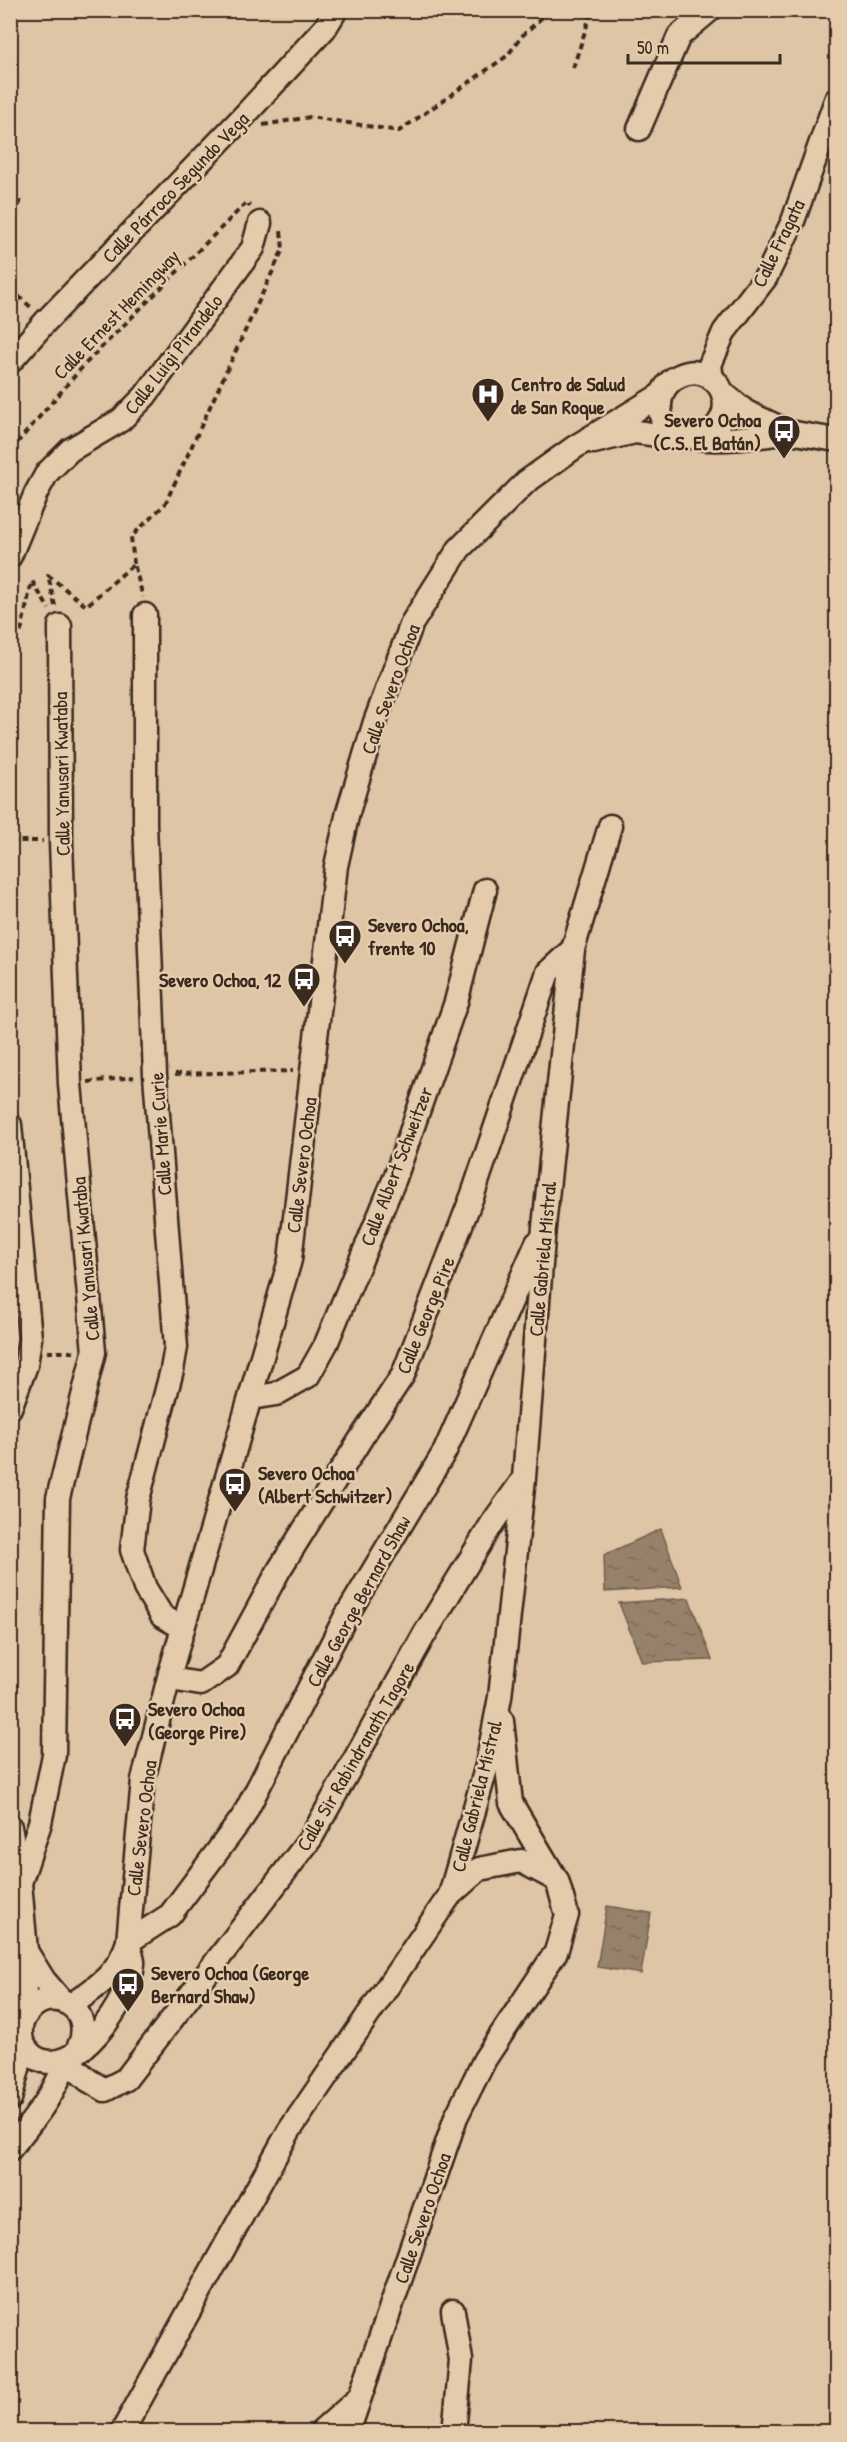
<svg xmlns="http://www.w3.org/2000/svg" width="847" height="2442" viewBox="0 0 847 2442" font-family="'Patrick Hand',sans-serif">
  <defs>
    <pattern id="water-ripples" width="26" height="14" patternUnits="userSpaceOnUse" patternTransform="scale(1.5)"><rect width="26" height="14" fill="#96816a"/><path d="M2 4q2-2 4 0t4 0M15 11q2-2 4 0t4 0" fill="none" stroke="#7c6a57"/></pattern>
  </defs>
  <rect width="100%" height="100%" fill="#ddc5a6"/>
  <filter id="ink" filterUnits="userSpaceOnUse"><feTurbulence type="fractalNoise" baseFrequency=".0167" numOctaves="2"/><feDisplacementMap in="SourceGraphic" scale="12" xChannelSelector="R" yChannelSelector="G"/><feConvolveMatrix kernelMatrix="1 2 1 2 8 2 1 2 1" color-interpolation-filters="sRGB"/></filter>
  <g filter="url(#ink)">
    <g fill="url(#water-ripples)" stroke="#725e4c" stroke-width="1.5">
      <polygon points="661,1529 682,1587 605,1592 604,1555"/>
      <polygon points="689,1598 712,1660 642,1662 619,1603"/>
      <polygon points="607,1906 651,1913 641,1974 597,1967"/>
    </g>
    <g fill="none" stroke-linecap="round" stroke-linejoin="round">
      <g stroke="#3b2a1e" stroke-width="27">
        <g id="minor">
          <polyline points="639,129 679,36 710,10"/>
          <polyline points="10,362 46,321 244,116 325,28 336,10"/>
          <polyline points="712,379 710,365 724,332 766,277 793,221 836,100"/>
          <polyline points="723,393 746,412 789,432 836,440"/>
          <path d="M 699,438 C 748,418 719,357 679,376 C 667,381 660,393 660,406 C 658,456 759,436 789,432"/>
          <polyline points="594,442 635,432 683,438"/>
          <polyline points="10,556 36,493 47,473 70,450 121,420 145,396 253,248 260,223"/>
          <polyline points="145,615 145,823 155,1075 176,1347 172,1370 138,1499 132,1550 145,1588 162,1616 183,1628"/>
          <polyline points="10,1125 30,1338 26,1365 10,1408"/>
          <polyline points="251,1398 276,1394 308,1376 326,1344 395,1178 456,1002 485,890"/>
          <polyline points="170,1673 176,1680 201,1684 227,1666 279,1570 365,1432 403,1375 473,1194 548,972 573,949"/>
          <polyline points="502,1721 511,1803 556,1879"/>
          <polyline points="10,1827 20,1883 26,1951 24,2017"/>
          <polyline points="20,1883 40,1823 54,1755 58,1498 94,1352 70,1084 61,842 60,626"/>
          <polyline points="450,1895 487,1765 500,1697 524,1478 544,1227 573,949 610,826"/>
          <polyline points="128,1942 170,1915 243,1817 345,1618 445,1451 537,1243"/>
          <polyline points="26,1951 44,1980 61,2000"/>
          <path d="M 71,2005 C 99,1985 117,1975 128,1942 L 143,1780 L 170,1673 L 290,1260 L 336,866 L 348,812 L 375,722 L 412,623 L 459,549 L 526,482 L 575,447 L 662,394"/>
          <path d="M 76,2052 C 101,2009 49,1980 26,2015 C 20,2023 20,2032 22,2041 C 25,2048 30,2054 36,2058 C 76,2081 131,1998 133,1964 C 134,1959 130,1952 129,1947"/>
          <polyline points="10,2099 24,2046"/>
          <path d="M 10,2149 C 33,2120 55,2095 66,2060 L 88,2080 L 105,2090 L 126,2079 L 311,1838 L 424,1635 L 493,1522 L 523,1480"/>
          <polyline points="453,2311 461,2360 454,2432"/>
          <polyline points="122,2432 289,2131 450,1895 479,1869 521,1861 557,1880 567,1915 556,1952 485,2059 456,2117 348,2432"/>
          <polyline points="321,2432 358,2399"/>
        </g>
      </g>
      <g stroke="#3b2a1e" stroke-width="4" stroke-dasharray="6 4.5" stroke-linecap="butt">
        <polyline points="572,10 591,15"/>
        <polyline points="573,68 592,10"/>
        <polyline points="263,125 310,117 399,131 507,56 523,35 550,10"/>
        <polyline points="10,247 20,200"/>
        <polyline points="10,289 32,308"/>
        <polyline points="10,451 85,364 247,202 250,207"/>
        <polyline points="134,564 131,537 165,504 283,249 281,231"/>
        <polyline points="55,606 48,575 86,606 134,564 143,597"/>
        <polyline points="10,633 21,631 32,581 49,609"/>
        <polyline points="10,841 43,841"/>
        <polyline points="175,1074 293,1071"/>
        <polyline points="88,1082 134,1077"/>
        <polyline points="47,1352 75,1352"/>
      </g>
      <use href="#minor" stroke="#e4cbac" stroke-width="22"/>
    </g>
  </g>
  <defs>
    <g id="hospital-pin" transform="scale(1.725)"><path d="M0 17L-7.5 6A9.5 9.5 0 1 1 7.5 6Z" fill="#3b2a1e" stroke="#e4cbac"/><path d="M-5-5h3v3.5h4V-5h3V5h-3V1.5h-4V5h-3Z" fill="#fff"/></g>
    <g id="bus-pin" transform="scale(1.725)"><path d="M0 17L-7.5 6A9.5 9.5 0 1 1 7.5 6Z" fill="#3b2a1e" stroke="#e4cbac"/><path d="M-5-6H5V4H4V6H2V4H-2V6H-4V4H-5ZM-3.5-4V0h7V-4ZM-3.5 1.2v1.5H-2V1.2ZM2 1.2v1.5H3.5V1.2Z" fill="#fff"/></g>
  </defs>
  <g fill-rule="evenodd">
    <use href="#hospital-pin" x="488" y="394"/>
    <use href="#bus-pin" x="784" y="431"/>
    <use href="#bus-pin" x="345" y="936"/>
    <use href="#bus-pin" x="304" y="979"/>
    <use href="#bus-pin" x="235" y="1484"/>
    <use href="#bus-pin" x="125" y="1719"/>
    <use href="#bus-pin" x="128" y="1984"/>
  </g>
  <g text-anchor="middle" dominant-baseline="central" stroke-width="5" stroke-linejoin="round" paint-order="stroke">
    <g font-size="20" fill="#3b2a1e" stroke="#e4cbac">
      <text transform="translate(175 187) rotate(-46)">Calle Párroco Segundo Vega</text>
      <text transform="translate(778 243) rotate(-64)">Calle Fragata</text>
      <text transform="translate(116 314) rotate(-46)">Calle Ernest Hemingway</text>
      <text transform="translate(173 354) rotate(-52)">Calle Luigi Pirandelo</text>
      <text transform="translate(390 689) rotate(-70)">Calle Severo Ochoa</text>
      <text transform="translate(61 774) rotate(-91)">Calle Yanusari Kwataba</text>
      <text transform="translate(160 1134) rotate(-94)">Calle Marie Curie</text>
      <text transform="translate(301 1165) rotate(-83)">Calle Severo Ochoa</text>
      <text transform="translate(396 1166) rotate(-69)">Calle Albert Schweitzer</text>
      <text transform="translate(85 1259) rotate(-95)">Calle Yanusari Kwataba</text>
      <text transform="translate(542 1259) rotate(-85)">Calle Gabriela Mistral</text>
      <text transform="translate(425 1315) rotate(-68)">Calle George Pire</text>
      <text transform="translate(358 1601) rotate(-61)">Calle George Bernard Shaw</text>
      <text transform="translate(355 1756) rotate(-60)">Calle Sir Rabindranath Tagore</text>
      <text transform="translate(476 1796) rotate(-76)">Calle Gabriela Mistral</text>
      <text transform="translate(141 1828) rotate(-83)">Calle Severo Ochoa</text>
      <text transform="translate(422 2218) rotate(-71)">Calle Severo Ochoa</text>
    </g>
    <g font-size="20" font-weight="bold" fill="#3b2a1e" stroke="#e4cbac" text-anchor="start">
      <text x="511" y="383">Centro de Salud<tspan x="511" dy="23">de San Roque</tspan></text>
      <text x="761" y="419" text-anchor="end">Severo Ochoa<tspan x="761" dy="23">(C.S. El Batán)</tspan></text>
      <text x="368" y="924">Severo Ochoa,<tspan x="368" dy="23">frente 10</tspan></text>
      <text x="281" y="979" text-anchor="end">Severo Ochoa, 12</text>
      <text x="258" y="1472">Severo Ochoa<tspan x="258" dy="23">(Albert Schwitzer)</tspan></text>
      <text x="148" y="1708">Severo Ochoa<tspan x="148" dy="23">(George Pire)</tspan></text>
      <text x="151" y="1972">Severo Ochoa (George<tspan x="151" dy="23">Bernard Shaw)</tspan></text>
    </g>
  </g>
  <rect width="847" height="2442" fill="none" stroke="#e4cbac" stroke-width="36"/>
  <rect x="18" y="18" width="811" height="2406" fill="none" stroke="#3b2a1e" stroke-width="2" filter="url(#ink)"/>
  <path d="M628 54v9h152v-9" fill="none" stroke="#3b2a1e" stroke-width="3"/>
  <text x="637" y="54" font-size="18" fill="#3b2a1e" stroke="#e4cbac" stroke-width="4.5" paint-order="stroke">50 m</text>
</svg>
